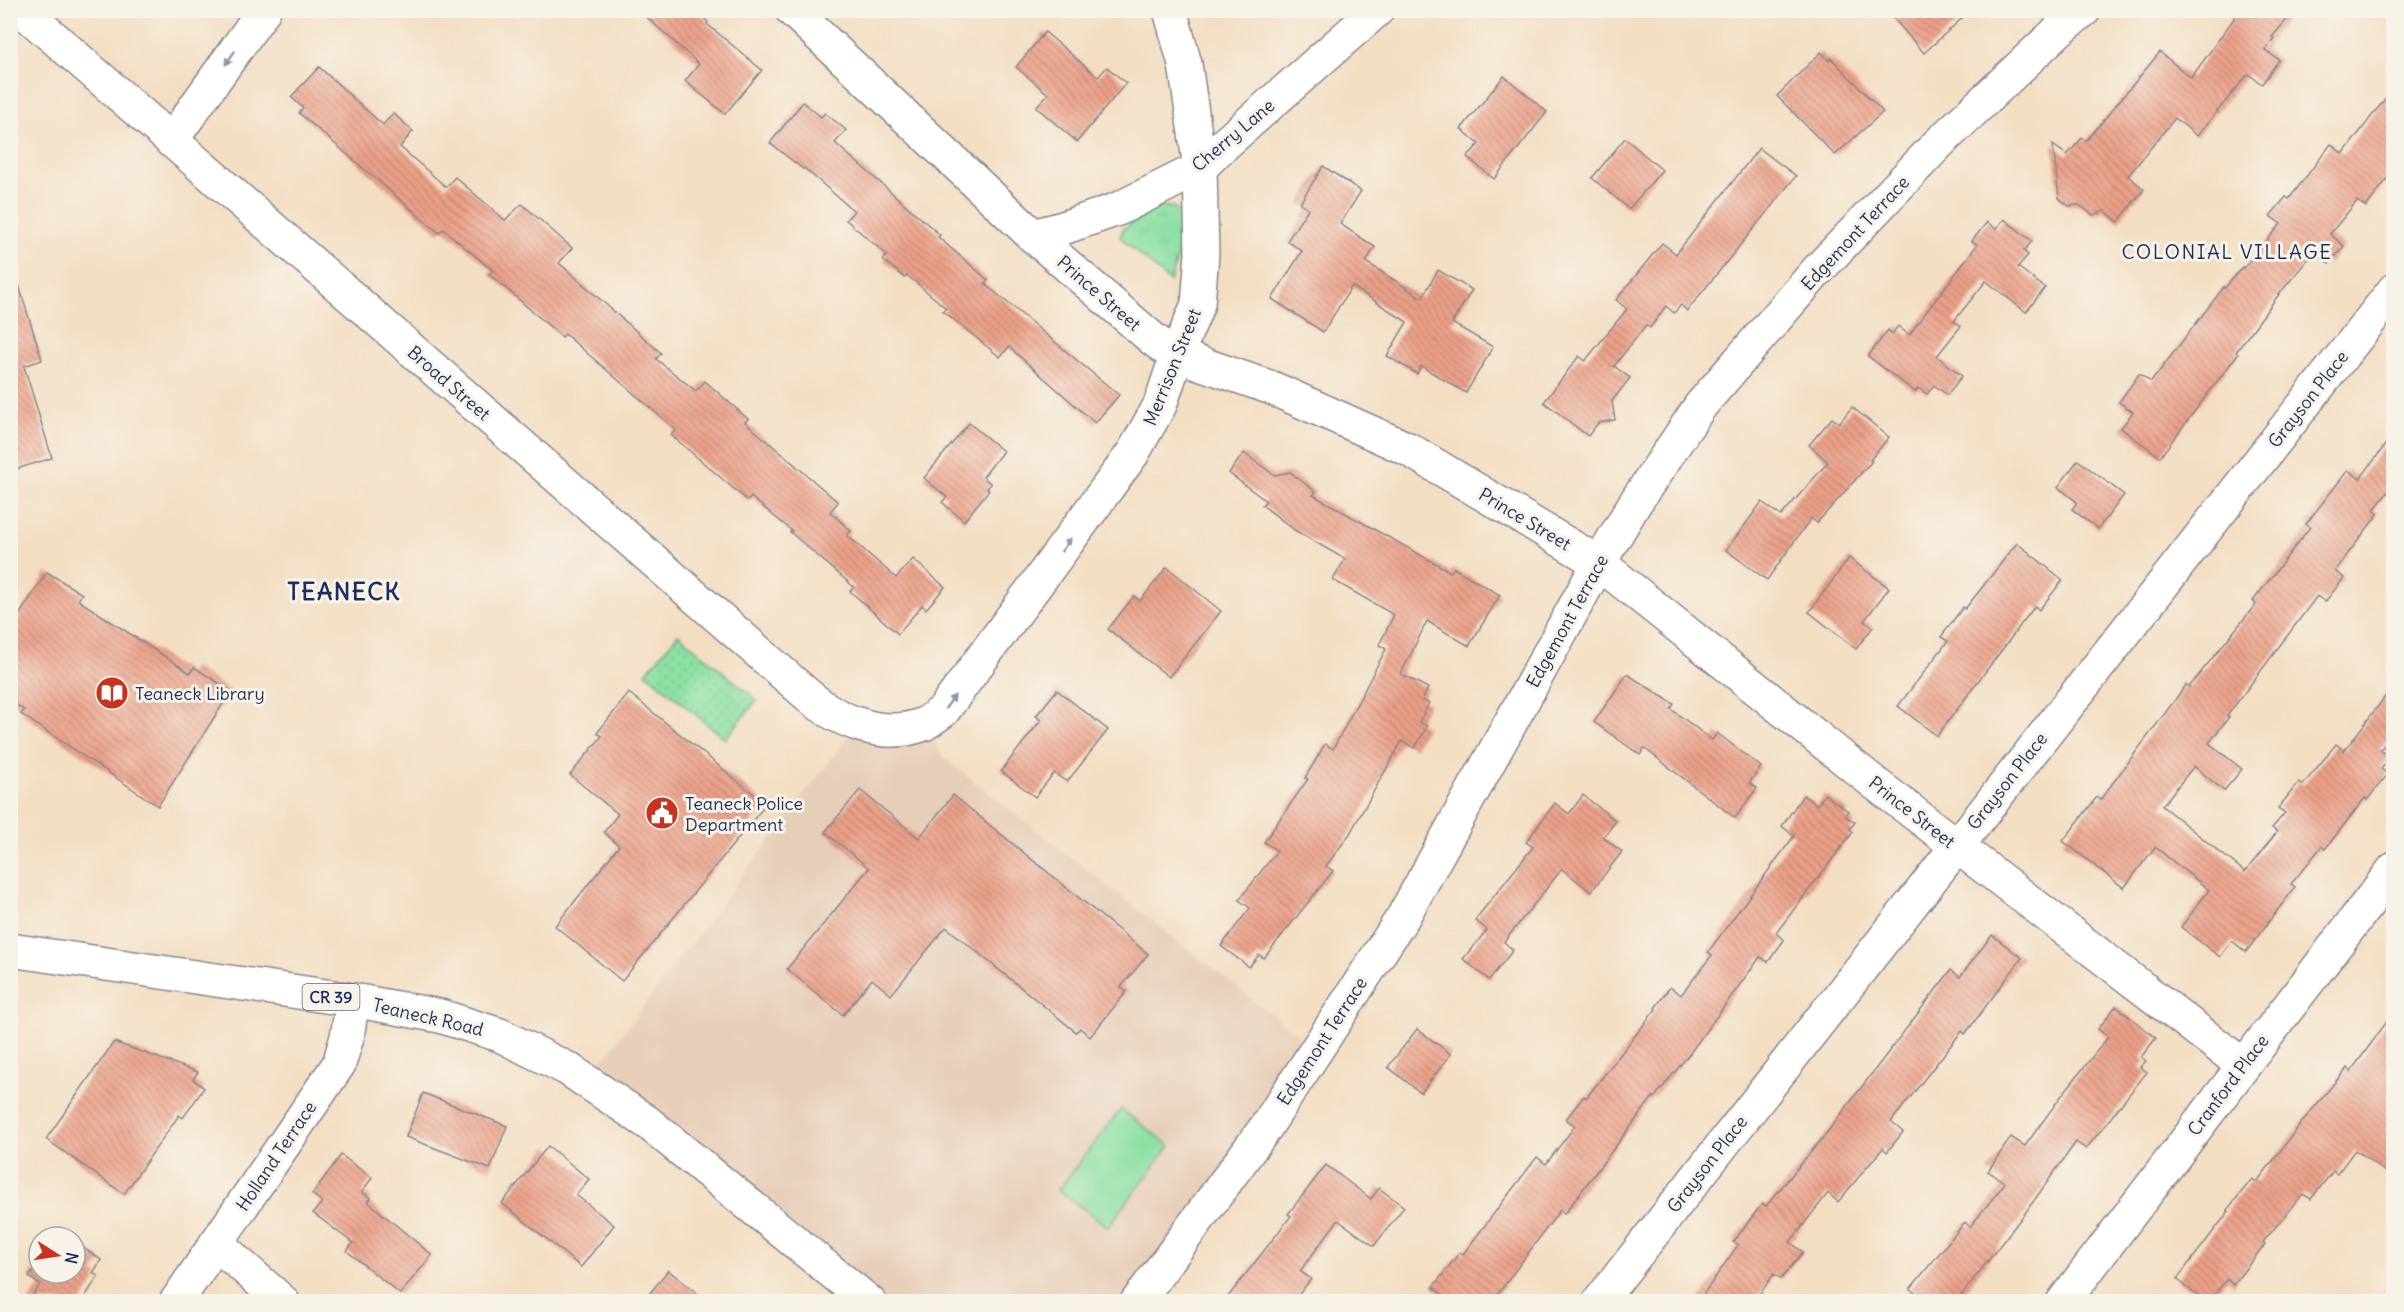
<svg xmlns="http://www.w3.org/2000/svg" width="2404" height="1312" viewBox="0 0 2404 1312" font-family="Delius,sans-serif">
  <defs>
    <pattern id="grass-tufts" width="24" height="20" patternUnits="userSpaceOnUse" patternTransform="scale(1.5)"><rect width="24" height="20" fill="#8be0a2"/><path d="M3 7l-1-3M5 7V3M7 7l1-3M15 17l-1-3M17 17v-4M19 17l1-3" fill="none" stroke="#77c08e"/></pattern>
    <pattern id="park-dots" width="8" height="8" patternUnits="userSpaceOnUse" patternTransform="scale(1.5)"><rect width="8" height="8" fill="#8be0a2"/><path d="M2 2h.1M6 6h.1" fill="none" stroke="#77c08e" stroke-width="1.8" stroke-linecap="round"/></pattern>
    <pattern id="building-back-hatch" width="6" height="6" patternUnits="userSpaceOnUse" patternTransform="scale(1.5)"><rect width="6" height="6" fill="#eca087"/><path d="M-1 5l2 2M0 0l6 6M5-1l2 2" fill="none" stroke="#be8372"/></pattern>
  </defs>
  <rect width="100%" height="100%" fill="#f7f3e8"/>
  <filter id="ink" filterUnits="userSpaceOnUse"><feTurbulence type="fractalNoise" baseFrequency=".0167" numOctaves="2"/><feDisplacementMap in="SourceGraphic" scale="12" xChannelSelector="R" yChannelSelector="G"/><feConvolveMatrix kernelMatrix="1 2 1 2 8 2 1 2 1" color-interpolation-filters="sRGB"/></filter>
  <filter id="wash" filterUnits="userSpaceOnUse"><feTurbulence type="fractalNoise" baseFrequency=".008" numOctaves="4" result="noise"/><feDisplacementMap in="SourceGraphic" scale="24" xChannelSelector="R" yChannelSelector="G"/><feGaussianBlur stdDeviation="1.35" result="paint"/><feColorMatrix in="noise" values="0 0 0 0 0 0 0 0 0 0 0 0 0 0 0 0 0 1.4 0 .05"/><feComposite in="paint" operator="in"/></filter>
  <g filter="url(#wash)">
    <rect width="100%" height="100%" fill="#f3dec2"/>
    <polygon fill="#e7ceb8" points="924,724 944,758 1317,1050 1137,1302 869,1301 587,1081 857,725"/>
    <polygon fill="url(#grass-tufts)" stroke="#538880" stroke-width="1.5" points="1158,207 1173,207 1183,215 1185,232 1170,282 1120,237 1123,229"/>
    <polygon fill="url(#park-dots)" stroke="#538880" stroke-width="1.5" points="678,634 757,700 725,739 646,673"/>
    <polygon fill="#8be0a2" stroke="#538880" stroke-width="1.5" points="1121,1109 1170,1146 1108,1227 1058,1190"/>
    <g id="blocks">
      <g fill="url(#building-back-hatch)">
        <polygon points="639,10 695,10 708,22 707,24 762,70 725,114 685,81 699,64"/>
        <polygon points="1886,10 1971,10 1924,53"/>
        <polygon points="2240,10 2295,10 2272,37 2274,38 2265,50 2279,60 2262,84 2248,74 2197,136 2175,118 2128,176 2144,189 2118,222 2105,211 2093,215 2079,205 2069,206 2059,198 2053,145 2067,155 2082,138 2086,141 2160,52 2191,78"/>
        <polygon points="1045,32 1098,77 1107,67 1126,83 1077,142 1036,107 1048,94 1016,67"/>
        <polygon points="1821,52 1829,61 1831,58 1883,112 1835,155 1777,96"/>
        <polygon points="319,67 383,125 393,113 413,131 400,147 446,187 455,177 505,220 522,204 572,248 559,263 661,353 656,359 696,391 705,381 748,419 745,422 838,502 830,512 851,531 847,535 896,578 913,559 945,587 926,609 922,605 898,634 850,591 854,587 790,532 792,531 751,497 748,501 671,435 676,430 565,334 562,337 489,274 493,271 443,229 439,233 299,113 303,108 291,97"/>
        <polygon points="1504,76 1547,112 1494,179 1467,157 1479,144 1461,129"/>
        <polygon points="2394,87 2394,170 2366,207 2357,201 2330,234 2344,246 2329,264 2314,252 2280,293 2236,352 2238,354 2160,457 2121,428 2133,412 2119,402 2139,374 2151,382 2224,287 2225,288 2242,267 2244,268 2281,224 2270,216 2286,197 2289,199 2331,144 2343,154"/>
        <polygon points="803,102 821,117 825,113 846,130 835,143 940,235 938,237 988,280 985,284 1119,395 1095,423 1009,347 1000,357 943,311 946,308 907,275 905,278 883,260 887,255 846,220 854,211 804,168 803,169 770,143"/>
        <polygon points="1625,138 1662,170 1629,209 1592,178"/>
        <polygon points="1759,148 1796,176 1687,311 1681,305 1674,313 1666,306 1650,328 1646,325 1614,366 1630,378 1612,401 1615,420 1598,423 1588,436 1544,402 1579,356 1585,361 1627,309 1616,300 1662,243 1676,254"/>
        <polygon points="1323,166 1361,191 1340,224 1375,247 1366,262 1422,298 1438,270 1472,290 1452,323 1493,347 1466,393 1421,366 1417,374 1387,356 1407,322 1352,286 1323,332 1272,299 1302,251 1287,241 1308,209 1300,203"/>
        <polygon points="2004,219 2032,241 2024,251 2028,255 2018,267 2045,288 2026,312 1986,281 1954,321 1961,326 1937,356 1962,376 1947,395 1934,385 1927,394 1918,388 1915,392 1868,356 1888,330 1892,334 1898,326 1909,335 1977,245 1972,241 1987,222 1996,229"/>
        <polygon points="17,279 42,360 24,366 52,458 10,471 10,280"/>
        <polygon points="1852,407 1889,437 1870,460 1872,461 1817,523 1811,518 1767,580 1726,550 1762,502 1781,516 1828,462 1809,445 1832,418 1839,423"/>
        <polygon points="969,423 1003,451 983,477 991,484 987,488 989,490 964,521 942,502 947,497 924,478"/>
        <polygon points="2394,433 2394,484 2374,510 2378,514 2335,571 2344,578 2325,602 2317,596 2227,716 2229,717 2209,743 2242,769 2224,791 2194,766 2162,806 2245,872 2277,832 2272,828 2285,813 2278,808 2299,782 2303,785 2336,744 2344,751 2394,685 2394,733 2380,750 2390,758 2381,769 2388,774 2367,800 2365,798 2325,849 2322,846 2291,884 2295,887 2246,952 2232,941 2220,957 2181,927 2209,890 2155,847 2124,888 2063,841 2097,797 2100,800 2186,685 2189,687 2256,604 2253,601 2310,527 2306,524 2348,470 2360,479"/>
        <polygon points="1244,453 1274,475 1290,472 1316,492 1313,495 1451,572 1454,568 1500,595 1469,646 1427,621 1401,674 1428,688 1422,700 1429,703 1419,722 1427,726 1415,748 1402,741 1349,835 1326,866 1333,871 1264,958 1259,955 1249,967 1221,946 1250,908 1239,900 1277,851 1264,842 1308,779 1305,778 1325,744 1333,749 1386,649 1379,645 1394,615 1333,580 1345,559 1296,531 1262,505 1266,501 1229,473"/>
        <polygon points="2078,460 2124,495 2098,529 2072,509 2077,502 2058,487"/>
        <polygon points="2017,543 2063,580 2039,610 2035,606 1937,736 1898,706 1948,641 1941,637 1963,607 1965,609"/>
        <polygon points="1849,558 1889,588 1864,621 1873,627 1856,649 1809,612"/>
        <polygon points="1167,567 1221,611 1169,677 1108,629 1134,596 1140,601"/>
        <polygon points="47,572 82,594 78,600 190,673 194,667 231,691 158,806 21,714 24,710 10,701 10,629"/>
        <polygon points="1627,674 1674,704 1671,709 1712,740 1717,733 1761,767 1749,783 1757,788 1735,818 1644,748 1640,755 1594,722"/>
        <polygon points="1057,690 1108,730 1067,782 1054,773 1035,797 1001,771 1041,720 1036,716"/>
        <polygon points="629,693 766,804 622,981 555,926 619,846 604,832 618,814 570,775 602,736 597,733"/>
        <polygon points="860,790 919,838 953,795 1148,954 1121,987 1127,991 1090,1037 1080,1028 1076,1032 946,927 891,995 872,979 843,1015 787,969 869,868 825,832"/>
        <polygon points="1825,794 1848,811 1845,816 1855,822 1850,829 1853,832 1776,933 1784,940 1768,962 1760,957 1690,1053 1654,1098 1653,1097 1564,1214 1560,1210 1492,1302 1451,1302 1433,1287 1460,1252 1463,1254 1537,1157 1546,1164 1575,1126 1566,1119 1584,1096 1586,1098 1656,1009 1655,1008 1670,987 1681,995 1712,955 1708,952 1794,836 1782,826 1803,795 1817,805"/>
        <polygon points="1583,795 1616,821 1603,837 1622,852 1591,892 1562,869 1504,942 1513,950 1489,980 1463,959 1487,930 1475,920 1533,847 1526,842 1555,803 1569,814"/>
        <polygon points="1992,935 2022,958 1965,1034 1962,1031 1891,1122 1903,1132 1887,1152 1883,1148 1838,1202 1828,1193 1790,1242 1803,1252 1781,1279 1774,1274 1754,1302 1698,1302 1738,1245 1733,1242 1762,1204 1766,1206 1825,1135 1951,970 1960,977"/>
        <polygon points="2116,1006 2156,1038 2141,1057 2146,1061 2140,1067 2147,1072 2086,1149 2076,1142 2025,1213 1956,1302 1926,1302 1910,1289 1965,1222 1970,1227 2005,1183 1988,1171 2011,1137 2025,1146 2062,1095 2108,1037 2098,1029"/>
        <polygon points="2394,1012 2394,1178 2355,1150 2337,1174 2333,1171 2311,1199 2303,1194 2263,1242 2265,1244 2233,1285 2227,1279 2209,1302 2205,1302 2177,1279 2229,1211 2227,1210 2252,1179 2257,1182 2302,1122 2347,1068 2351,1071"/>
        <polygon points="1417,1029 1451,1054 1421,1093 1388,1067"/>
        <polygon points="114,1042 198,1072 193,1079 204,1088 183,1118 179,1115 124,1194 46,1139"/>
        <polygon points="423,1093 507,1126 490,1169 406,1137"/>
        <polygon points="548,1146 589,1179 576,1195 614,1225 581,1267 502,1203"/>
        <polygon points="341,1155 372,1178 362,1192 371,1198 368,1202 432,1255 400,1294 347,1251 353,1243 313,1213 322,1202 312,1194"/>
        <polygon points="1326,1165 1371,1199 1379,1188 1404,1207 1374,1246 1338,1220 1300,1271 1311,1279 1293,1302 1224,1302 1291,1216 1288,1214"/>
        <polygon points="75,1242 101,1260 93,1273 98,1276 82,1302 28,1302 40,1285 29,1277 39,1263 39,1273 75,1273"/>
        <polygon points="668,1270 708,1302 643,1302"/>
      </g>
    </g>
  </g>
  <g filter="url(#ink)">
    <use href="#blocks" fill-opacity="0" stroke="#878690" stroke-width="1.5"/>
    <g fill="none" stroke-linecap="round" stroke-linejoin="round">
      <g stroke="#878690" stroke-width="36">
        <g id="minor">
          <path d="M 22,10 L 810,697 C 840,722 884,740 924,724 C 930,721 937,715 943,711 L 1133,453 L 1160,405 L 1178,352 L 1198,304 L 1202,254 L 1200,168 L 1185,64 L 1170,10"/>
          <polyline points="792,10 1033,236 1154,340 1173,354 1272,388 1408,449 1599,563 1872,781 2243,1065"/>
          <polyline points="171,141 264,10"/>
          <polyline points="1033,236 1060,229 1118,209 1200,168 1218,150 1377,10"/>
          <polyline points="216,1243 283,1302"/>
          <polyline points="176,1302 339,1064 347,1037 353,1000"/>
          <polyline points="1137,1302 1266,1127 1403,917 1599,563 1635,503 1701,405 1816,272 1938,144 2059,30 2084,10"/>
          <polyline points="1599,1302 2394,290"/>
          <polyline points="2063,1302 2394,869"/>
        </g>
      </g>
      <g stroke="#878690" stroke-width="36">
        <polyline id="major" points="10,950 353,1000 440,1016 500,1035 568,1069 647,1122 869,1302"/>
      </g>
      <use href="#minor" stroke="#fff" stroke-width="33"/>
      <use href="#major" stroke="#fff" stroke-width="33"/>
    </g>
    <defs><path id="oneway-solid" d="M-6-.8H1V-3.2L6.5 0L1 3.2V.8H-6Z" transform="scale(1.5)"/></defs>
    <g fill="#8d97ae">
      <use href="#oneway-solid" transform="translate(230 58) rotate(125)"/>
      <use href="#oneway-solid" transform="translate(1066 545) rotate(-54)"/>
      <use href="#oneway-solid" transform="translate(950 702) rotate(-54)"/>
    </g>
  </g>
  <defs>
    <g id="library-disc" transform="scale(1.725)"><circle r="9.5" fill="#c8321e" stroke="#f7f3e8"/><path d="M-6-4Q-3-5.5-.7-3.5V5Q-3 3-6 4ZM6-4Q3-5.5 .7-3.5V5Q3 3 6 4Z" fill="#fff"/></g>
    <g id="civic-disc" transform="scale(1.725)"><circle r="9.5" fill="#c8321e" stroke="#f7f3e8"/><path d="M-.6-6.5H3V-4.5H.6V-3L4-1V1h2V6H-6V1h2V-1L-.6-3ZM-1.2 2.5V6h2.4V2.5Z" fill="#fff"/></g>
  </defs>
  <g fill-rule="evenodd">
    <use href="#library-disc" x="112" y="693"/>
    <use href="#civic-disc" x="662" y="813"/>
  </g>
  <g text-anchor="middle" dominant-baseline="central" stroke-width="6" stroke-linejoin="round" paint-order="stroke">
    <rect fill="#f7f3e8" stroke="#5d6a87" stroke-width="1.5" x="302.5" y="984" width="57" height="26" rx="4.5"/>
    <g font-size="16" font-weight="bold" fill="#1b2f5e">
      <text x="331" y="997">CR 39</text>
    </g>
    <g font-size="18" fill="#1b2f5e" stroke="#f7f3e8">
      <text transform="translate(1233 135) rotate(-40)">Cherry Lane</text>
      <text transform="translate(1855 233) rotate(-47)">Edgemont Terrace</text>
      <text transform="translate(1099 293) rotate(41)">Prince Street</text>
      <text transform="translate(1172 367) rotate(-68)">Merrison Street</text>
      <text transform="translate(449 383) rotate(41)">Broad Street</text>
      <text transform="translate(2308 399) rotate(-52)">Grayson Place</text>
      <text transform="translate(1525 519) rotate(31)">Prince Street</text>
      <text transform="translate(1567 621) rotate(-61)">Edgemont Terrace</text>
      <text transform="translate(2007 781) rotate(-52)">Grayson Place</text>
      <text transform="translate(1912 812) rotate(38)">Prince Street</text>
      <text transform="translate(428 1017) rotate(13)">Teaneck Road</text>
      <text transform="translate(1322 1041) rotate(-57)">Edgemont Terrace</text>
      <text transform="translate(2228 1085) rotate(-53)">Cranford Place</text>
      <text transform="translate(276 1156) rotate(-56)">Holland Terrace</text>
      <text transform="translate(1707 1164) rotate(-52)">Grayson Place</text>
    </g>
    <g font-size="18" fill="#1b2f5e" stroke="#f7f3e8" text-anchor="start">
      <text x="135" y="693">Teaneck Library</text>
      <text x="685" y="803">Teaneck Police<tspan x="685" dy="21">Department</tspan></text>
    </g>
    <g font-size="20" letter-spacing="1.5" fill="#1b2f5e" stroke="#f7f3e8">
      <text x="2227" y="251">COLONIAL VILLAGE</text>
    </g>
    <g font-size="24" font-weight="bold" letter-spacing="1.5" fill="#1b2f5e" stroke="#f7f3e8">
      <text x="344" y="591">TEANECK</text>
    </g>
  </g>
  <rect width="2404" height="1312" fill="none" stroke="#f7f3e8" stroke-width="36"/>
  <g transform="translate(57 1255) rotate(102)"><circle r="28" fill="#f7f3e8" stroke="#9fa5b1" stroke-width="1.5"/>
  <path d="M0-4.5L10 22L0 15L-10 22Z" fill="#c8321e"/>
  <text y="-9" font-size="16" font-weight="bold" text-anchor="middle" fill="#1b2f5e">N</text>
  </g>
</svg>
